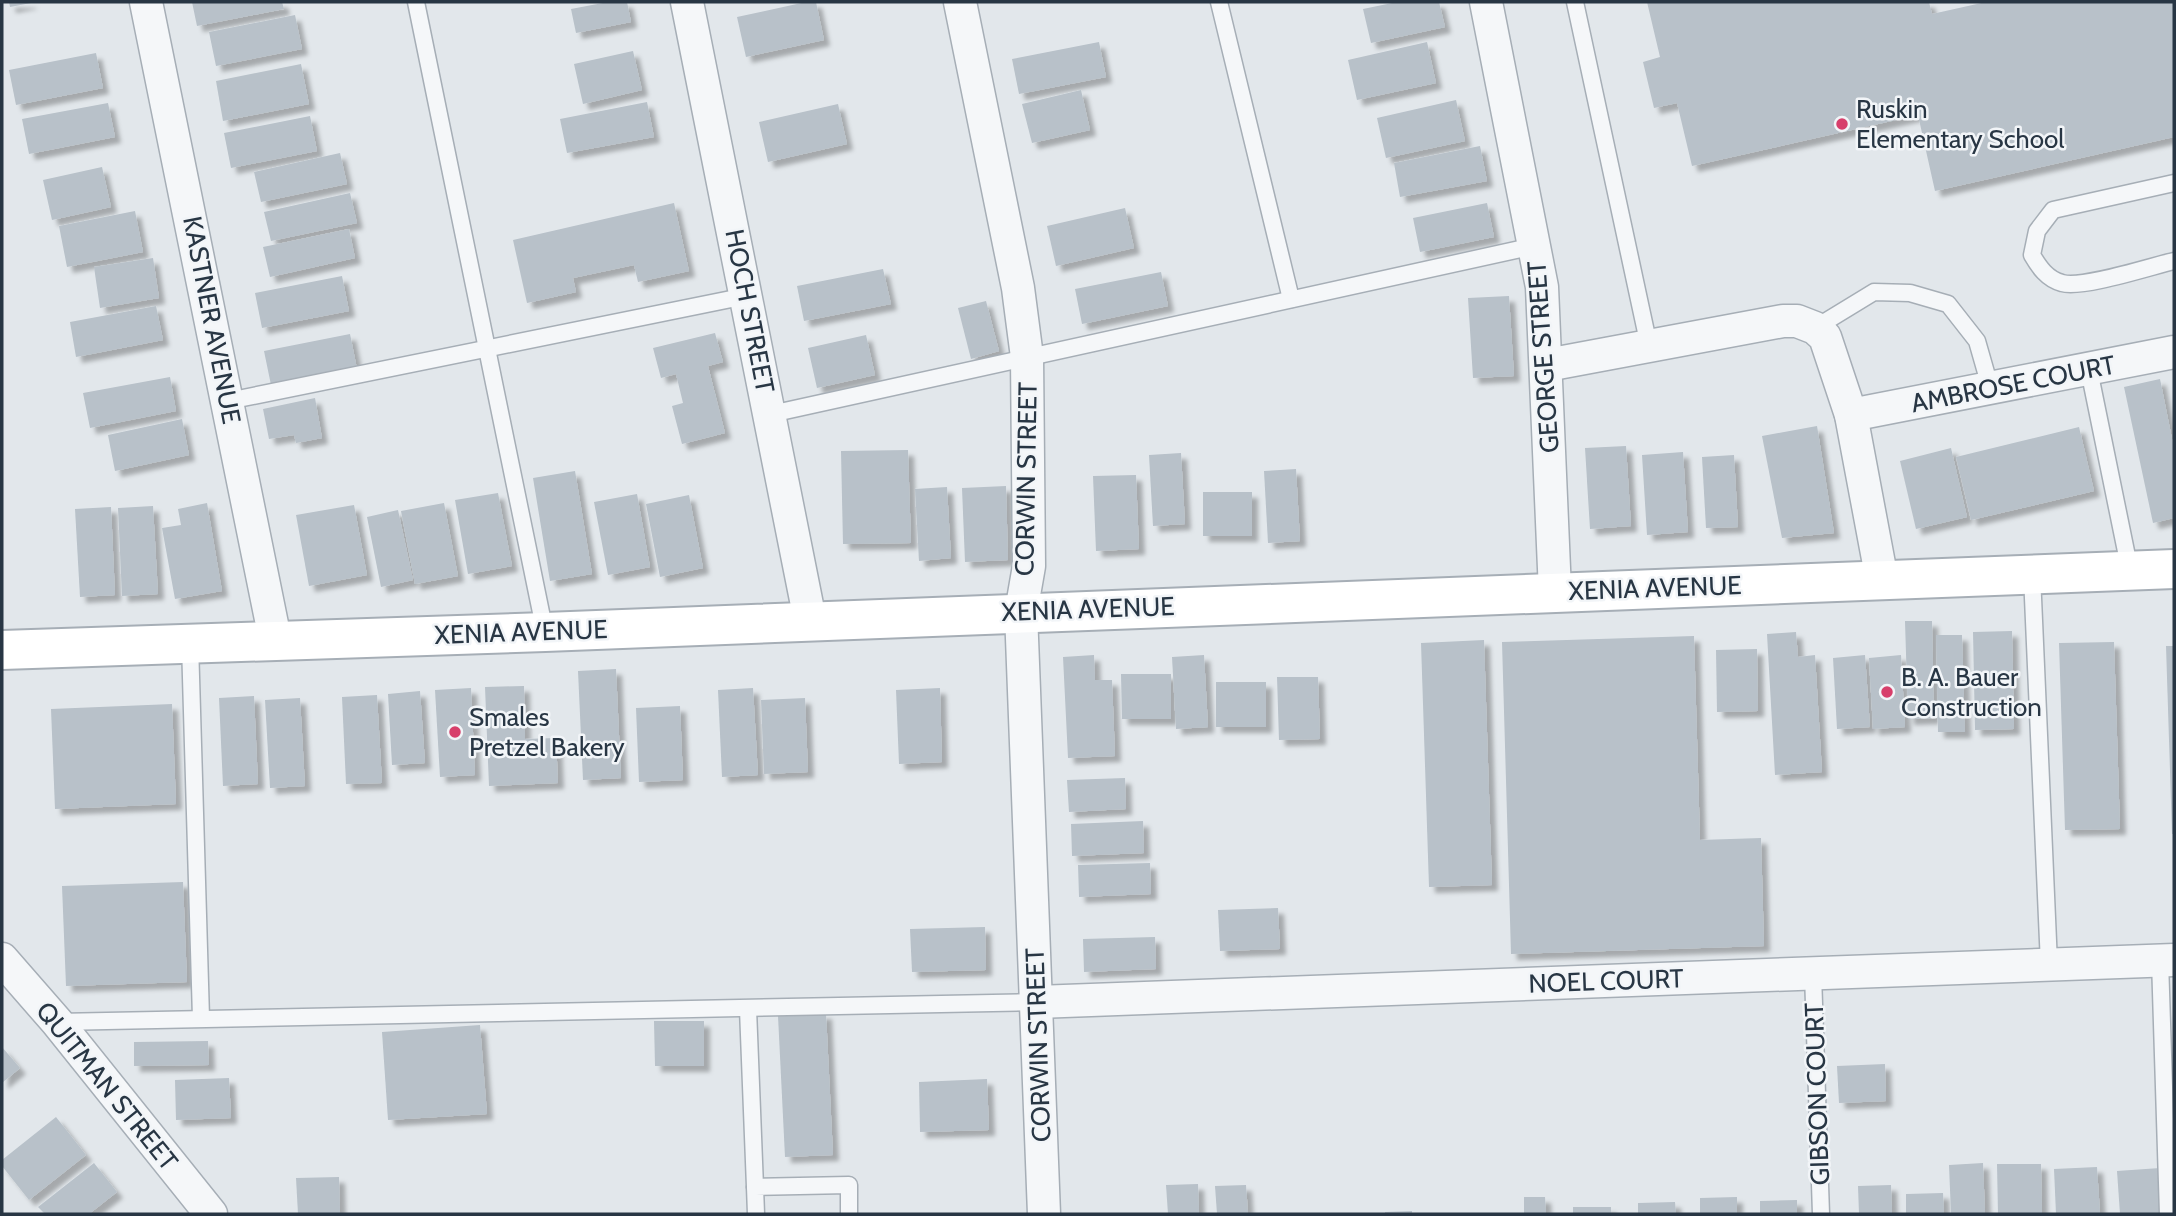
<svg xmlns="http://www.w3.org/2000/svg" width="2176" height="1216" viewBox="0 0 2176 1216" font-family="Cabin,sans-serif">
  <defs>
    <filter id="shadow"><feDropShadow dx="6" dy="6" stdDeviation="2" flood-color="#0004"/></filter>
  </defs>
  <rect width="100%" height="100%" fill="#e2e7eb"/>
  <g fill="#b8c1c9" filter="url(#shadow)">
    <polygon points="9,2 31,2 31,3 10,7"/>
    <polygon points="192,2 282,2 284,9 197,26"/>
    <polygon points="608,2 627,2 631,22 576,33 571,9"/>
    <polygon points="806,2 816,2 824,40 746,57 737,17"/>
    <polygon points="1397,2 1439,2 1445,27 1371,43 1363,9"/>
    <polygon points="1647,2 1929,2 1932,14 1986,2 2174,2 2174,137 1935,191 1918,115 1692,166 1677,103 1654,108 1643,62 1660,57"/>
    <polygon points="295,15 302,49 216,66 209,32"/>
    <polygon points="1099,42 1106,77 1019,94 1012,59"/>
    <polygon points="1427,42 1436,83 1357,100 1348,60"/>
    <polygon points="633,51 642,90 583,104 574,64"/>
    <polygon points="96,53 103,88 16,105 9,70"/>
    <polygon points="301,64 309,104 223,121 216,81"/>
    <polygon points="1081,90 1090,130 1032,143 1022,104"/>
    <polygon points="1456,100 1465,141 1386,158 1377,118"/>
    <polygon points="647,102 654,137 567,153 560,119"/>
    <polygon points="108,103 115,137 29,154 22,119"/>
    <polygon points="838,104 847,144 768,162 759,122"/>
    <polygon points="310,116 317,151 231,168 224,133"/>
    <polygon points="1480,146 1487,181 1400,197 1394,163"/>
    <polygon points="340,153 347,184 261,202 254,172"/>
    <polygon points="102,167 111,207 52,220 43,180"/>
    <polygon points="350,193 357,223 271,241 264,212"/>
    <polygon points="674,203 689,271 638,282 634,265 573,278 576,292 527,303 513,240"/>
    <polygon points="1487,203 1494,237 1420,252 1413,218"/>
    <polygon points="1125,208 1134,248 1056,266 1047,226"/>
    <polygon points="135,211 143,252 67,267 59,226"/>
    <polygon points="349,229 355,258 270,277 263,247"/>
    <polygon points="153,258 159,298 100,308 94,267"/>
    <polygon points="883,269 891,304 804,321 797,286"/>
    <polygon points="1161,272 1168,306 1082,324 1075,289"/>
    <polygon points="342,276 349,311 262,328 255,293"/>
    <polygon points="1509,296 1514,376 1473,378 1468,298"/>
    <polygon points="986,301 999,351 971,359 958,308"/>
    <polygon points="156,306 163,340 76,357 70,322"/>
    <polygon points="715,333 723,362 708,366 725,433 682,444 672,406 683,403 676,374 661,378 653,348"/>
    <polygon points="350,334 357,369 271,385 264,351"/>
    <polygon points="866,335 875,375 817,388 808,348"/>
    <polygon points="170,377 176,411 90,428 83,393"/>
    <polygon points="2160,379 2174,449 2174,518 2153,523 2124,387"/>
    <polygon points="315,398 322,438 296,443 294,435 269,439 263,409"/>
    <polygon points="182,419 189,455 115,471 108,435"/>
    <polygon points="1817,426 1834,533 1782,538 1762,436"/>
    <polygon points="2079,427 2094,491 1971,520 1956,457"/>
    <polygon points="1626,446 1631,526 1590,529 1585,448"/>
    <polygon points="1951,448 1967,517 1916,529 1900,461"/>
    <polygon points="908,450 911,543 843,544 841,451"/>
    <polygon points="1683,452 1688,532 1647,535 1642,455"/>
    <polygon points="1181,453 1185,524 1153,526 1149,455"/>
    <polygon points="1734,455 1738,527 1706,528 1702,457"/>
    <polygon points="1296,469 1300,541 1268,543 1264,471"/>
    <polygon points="575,471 592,574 550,581 533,478"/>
    <polygon points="1136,475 1139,549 1096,551 1093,476"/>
    <polygon points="1006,486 1008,560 965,562 962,488"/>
    <polygon points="947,487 951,558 919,561 915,489"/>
    <rect x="1203" y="492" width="49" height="44"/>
    <polygon points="498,493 512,566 468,574 455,500"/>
    <polygon points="637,494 650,567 608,575 594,502"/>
    <polygon points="689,495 703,568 660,577 646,504"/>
    <polygon points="207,503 222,591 175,599 162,528 181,525 178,509"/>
    <polygon points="444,503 458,576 415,584 401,511"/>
    <polygon points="354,505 367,575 309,586 296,515"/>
    <polygon points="153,506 158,594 122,596 118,508"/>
    <polygon points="111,507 115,595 80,597 75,509"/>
    <polygon points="398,510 413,580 381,587 367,517"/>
    <polygon points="1905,621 1932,621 1934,718 1908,719"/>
    <polygon points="2012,631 2014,729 1975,730 1973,632"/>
    <polygon points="1796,632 1798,657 1815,655 1822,772 1775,775 1767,634"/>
    <polygon points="1936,635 1962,635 1965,732 1938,732"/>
    <polygon points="1694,636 1700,840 1761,838 1764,946 1511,954 1502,642"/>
    <polygon points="1484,640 1492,885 1429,887 1421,643"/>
    <polygon points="2114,642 2120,829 2065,830 2059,643"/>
    <polygon points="2166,646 2174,646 2174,834 2172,834"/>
    <polygon points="1757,649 1758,711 1717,712 1716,650"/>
    <polygon points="1094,655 1095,680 1112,680 1115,756 1068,758 1063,657"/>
    <polygon points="1204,655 1208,727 1176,729 1172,657"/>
    <polygon points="1865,655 1870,727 1837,729 1833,658"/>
    <polygon points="1901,655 1905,727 1873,729 1869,658"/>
    <polygon points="616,669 621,778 583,780 578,671"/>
    <polygon points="1121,674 1171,674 1171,719 1122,719"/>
    <polygon points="1277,677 1318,677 1320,739 1279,740"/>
    <rect x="1216" y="682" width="50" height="45"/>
    <polygon points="524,686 525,739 556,738 558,783 489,786 485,687"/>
    <polygon points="471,688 475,775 440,777 435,690"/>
    <polygon points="753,688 758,775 722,777 718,690"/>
    <polygon points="940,688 942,762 899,764 896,690"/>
    <polygon points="420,691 425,763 392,765 388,694"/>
    <polygon points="377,695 382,783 346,784 342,697"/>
    <polygon points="254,696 258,784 223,786 219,698"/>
    <polygon points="300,698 305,786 270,788 265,700"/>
    <polygon points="805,698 808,772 764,774 761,700"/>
    <polygon points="172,704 176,804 55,809 51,709"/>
    <polygon points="680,706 683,780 639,782 636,708"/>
    <polygon points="1125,778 1126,809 1069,812 1067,780"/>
    <polygon points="1143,821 1144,853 1072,856 1071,824"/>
    <polygon points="1150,863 1151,894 1079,897 1078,865"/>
    <polygon points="183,882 187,982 66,986 62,886"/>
    <polygon points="1278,908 1280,949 1220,951 1218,910"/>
    <polygon points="985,927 986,970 912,972 910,929"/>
    <polygon points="1155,937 1156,969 1084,972 1083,939"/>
    <polygon points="826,1013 833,1155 785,1157 778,1016"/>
    <polygon points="654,1021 704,1021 704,1066 655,1066"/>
    <polygon points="480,1025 487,1114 388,1120 382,1032"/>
    <polygon points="208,1041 209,1065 134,1066 134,1042"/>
    <polygon points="2,1047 20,1068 2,1083"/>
    <polygon points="1885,1064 1886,1101 1839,1103 1837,1066"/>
    <polygon points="229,1078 231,1118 176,1120 175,1080"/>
    <polygon points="987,1079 989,1130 920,1132 919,1082"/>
    <polygon points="56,1117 86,1155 29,1200 2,1166 2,1160"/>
    <polygon points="94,1163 117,1192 89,1214 45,1214 38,1207"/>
    <polygon points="1983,1163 1985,1214 1951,1214 1949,1165"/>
    <polygon points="1997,1164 2041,1164 2042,1214 1998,1214"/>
    <polygon points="2097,1167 2100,1214 2056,1214 2054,1169"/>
    <polygon points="2160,1168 2163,1214 2120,1214 2117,1171"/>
    <polygon points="339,1177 340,1214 298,1214 296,1178"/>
    <polygon points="1198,1184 1199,1214 1168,1214 1166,1185"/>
    <polygon points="1246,1185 1248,1214 1217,1214 1215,1186"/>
    <polygon points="1891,1185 1892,1214 1859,1214 1858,1186"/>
    <polygon points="1943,1193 1944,1214 1906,1214 1906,1194"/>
    <polygon points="1524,1197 1545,1197 1546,1214 1524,1214"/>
    <polygon points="1737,1197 1737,1214 1700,1214 1700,1198"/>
    <polygon points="1797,1200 1797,1214 1760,1214 1760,1201"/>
    <polygon points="1675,1202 1676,1214 1638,1214 1638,1203"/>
    <rect x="1573" y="1207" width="38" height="7"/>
    <polygon points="1412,1211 1412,1214 1385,1214 1385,1212"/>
  </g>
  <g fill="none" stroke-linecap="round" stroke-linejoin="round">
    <g stroke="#a6aeb6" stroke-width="19">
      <g id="lane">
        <polyline points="416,2 545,632"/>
        <polyline points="1219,2 1291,299"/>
        <polyline points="1575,2 1649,346"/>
        <path d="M 2174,183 L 2053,210 L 2037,231 L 2032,255 C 2039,267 2047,279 2062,283 C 2082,289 2152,266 2174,261"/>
        <polyline points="1815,328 1874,292 1910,293 1948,304 1977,341 1991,390"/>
        <polyline points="2089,370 2130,571"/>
        <polyline points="228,401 746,296"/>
        <polyline points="771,414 1534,246"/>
        <polyline points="2032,575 2049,964"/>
        <polyline points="190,643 201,1018"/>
        <polyline points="2160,960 2168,1214"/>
        <polyline points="1813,974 1821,1214"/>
        <polyline points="748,1009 755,1187"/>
        <polyline points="57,1022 1037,1002"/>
        <polyline points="756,1214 755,1187 849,1185 849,1214"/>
      </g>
    </g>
    <g stroke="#a6aeb6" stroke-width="35">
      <g id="street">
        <polyline points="146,2 275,639"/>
        <polyline points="687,2 810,620"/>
        <polyline points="960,2 1018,288 1027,357 1029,566 1021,612 1044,1214"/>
        <polyline points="1486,2 1542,287 1555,592"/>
        <polyline points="1547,365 1783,321 1797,321 1815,328 1825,337 1851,415 1882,580"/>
        <polyline points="1851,415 2174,352"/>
        <polyline points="2,959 57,1022 211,1214"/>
        <polyline points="1037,1002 2174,960"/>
      </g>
    </g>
    <g stroke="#a6aeb6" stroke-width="42">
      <polyline id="secondary" points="2,650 545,632 2174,569"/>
    </g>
    <use href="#lane" stroke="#f5f7f9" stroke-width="16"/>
    <use href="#street" stroke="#f5f7f9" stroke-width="32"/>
    <use href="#secondary" stroke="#fff" stroke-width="38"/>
  </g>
  <g fill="#d73f6b" stroke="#f2f5f8" stroke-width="2.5">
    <circle cx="1842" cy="124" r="7"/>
    <circle cx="1887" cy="692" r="7"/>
    <circle cx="455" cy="732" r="7"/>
  </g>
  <g text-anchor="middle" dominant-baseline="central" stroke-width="5" stroke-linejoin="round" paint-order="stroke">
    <g font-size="26" fill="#283644" stroke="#f2f5f8" text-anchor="start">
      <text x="1856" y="109">Ruskin<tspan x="1856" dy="30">Elementary School</tspan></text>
      <text x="1901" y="677">B. A. Bauer<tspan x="1901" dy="30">Construction</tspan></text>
      <text x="469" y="717">Smales<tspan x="469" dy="30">Pretzel Bakery</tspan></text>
    </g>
    <g font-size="26" fill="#283644" stroke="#f2f5f8">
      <text transform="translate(750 311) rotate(79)">HOCH STREET</text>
      <text transform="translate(212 320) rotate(79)">KASTNER AVENUE</text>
      <text transform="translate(1543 357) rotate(-94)">GEORGE STREET</text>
      <text transform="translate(2013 384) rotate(-11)">AMBROSE COURT</text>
      <text transform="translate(1026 479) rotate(-89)">CORWIN STREET</text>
      <text transform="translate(1655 588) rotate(-2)">XENIA AVENUE</text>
      <text transform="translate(1088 609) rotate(-2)">XENIA AVENUE</text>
      <text transform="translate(521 632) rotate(-2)">XENIA AVENUE</text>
      <text transform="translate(1606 981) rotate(-2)">NOEL COURT</text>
      <text transform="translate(1038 1045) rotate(-92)">CORWIN STREET</text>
      <text transform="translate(107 1086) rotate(51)">QUITMAN STREET</text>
      <text transform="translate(1817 1094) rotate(-92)">GIBSON COURT</text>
    </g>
  </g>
  <rect width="2176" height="1216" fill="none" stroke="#283644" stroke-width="7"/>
</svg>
